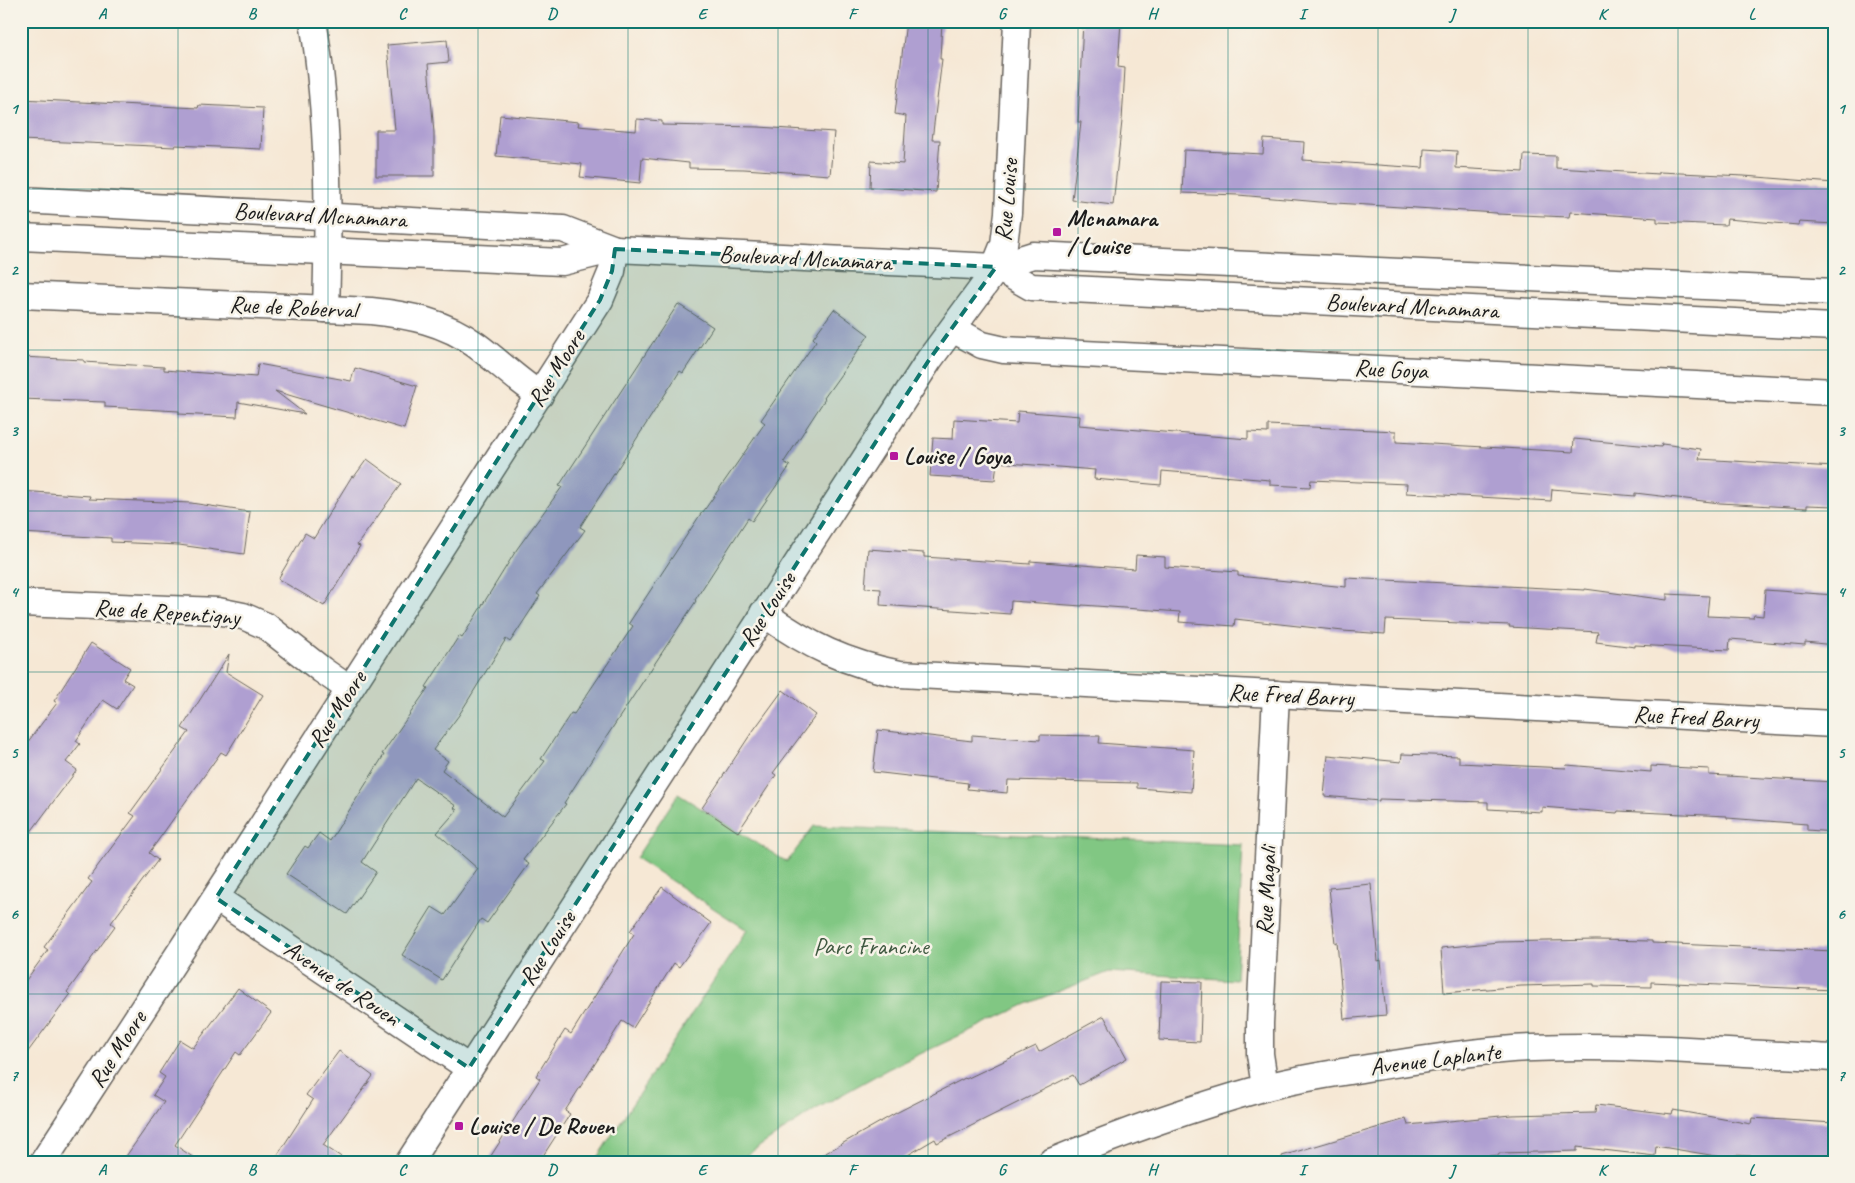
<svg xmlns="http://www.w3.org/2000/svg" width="1855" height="1183" viewBox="0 0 1855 1183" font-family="Caveat,sans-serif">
  <rect width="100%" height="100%" fill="#f7f3e8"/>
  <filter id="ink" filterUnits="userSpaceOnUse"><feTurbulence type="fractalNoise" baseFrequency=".02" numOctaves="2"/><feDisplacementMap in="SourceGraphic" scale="10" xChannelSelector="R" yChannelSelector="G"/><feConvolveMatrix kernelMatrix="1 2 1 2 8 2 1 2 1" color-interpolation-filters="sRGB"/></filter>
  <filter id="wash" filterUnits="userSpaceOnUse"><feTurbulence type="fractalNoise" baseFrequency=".0096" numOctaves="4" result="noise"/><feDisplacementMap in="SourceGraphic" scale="20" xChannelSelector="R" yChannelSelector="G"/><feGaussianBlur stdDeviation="1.12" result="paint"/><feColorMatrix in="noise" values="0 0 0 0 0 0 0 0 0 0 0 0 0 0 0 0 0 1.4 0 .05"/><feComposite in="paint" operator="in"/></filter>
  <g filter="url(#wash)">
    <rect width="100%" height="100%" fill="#f6e8d5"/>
    <polygon fill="#81c783" stroke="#4e7250" points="678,794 787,862 814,826 1243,845 1236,980 1109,972 1031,1002 888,1069 816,1109 736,1162 594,1162 747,930 636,858"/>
    <g id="blocks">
      <g fill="#af9fd1">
        <polygon points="906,21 942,21 940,59 942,59 932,140 940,140 936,192 870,187 871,161 903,164 906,116 895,114"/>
        <polygon points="1083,21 1121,21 1118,67 1125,68 1122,121 1113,205 1072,200 1081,122 1078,122"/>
        <polygon points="447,40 449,62 428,64 434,133 434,176 376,176 376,130 395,130 387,45"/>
        <polygon points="21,99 198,108 199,105 263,108 261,149 175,145 175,147 21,140"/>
        <polygon points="500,115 579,122 578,126 636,131 637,119 662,121 662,125 759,127 834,132 830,175 744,169 689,168 689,163 642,158 640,183 580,177 582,164 496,156"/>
        <polygon points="1264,139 1304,142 1303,160 1423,168 1424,149 1457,151 1456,168 1523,172 1524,155 1556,156 1556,168 1659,174 1659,172 1744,176 1834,183 1834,224 1799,222 1798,225 1727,219 1726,225 1657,222 1657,218 1570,212 1569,217 1497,214 1497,213 1320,202 1238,195 1182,193 1184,150 1263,154"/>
        <polygon points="678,304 713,327 683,373 680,371 580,527 585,530 537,594 540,596 510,642 506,639 459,715 433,750 448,761 442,770 503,817 545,761 541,759 571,713 574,714 633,626 629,623 702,512 703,512 765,423 761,420 816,341 813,338 834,309 869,335 824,398 825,399 784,462 790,466 752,521 748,518 695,600 696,601 607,736 564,803 566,804 523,860 529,864 487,923 481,919 442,980 402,955 432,907 445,915 478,869 437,833 457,810 454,808 456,806 416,778 362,862 376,872 347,914 286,874 305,846 308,848 319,833 330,841 384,755 382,754 428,688 426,687 459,636 462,638 517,549 562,487 559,486"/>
        <polygon points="21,357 84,360 84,362 164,367 164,370 256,377 258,364 351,381 355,368 417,386 404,429 275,391 305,414 238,402 237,417 179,414 179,411 105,407 105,402 21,399"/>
        <polygon points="1018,411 1080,416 1079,425 1248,439 1248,432 1268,433 1268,425 1396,431 1396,442 1573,452 1574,439 1661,447 1662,444 1701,449 1699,459 1834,467 1834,506 1807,505 1807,508 1720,503 1635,493 1635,496 1552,489 1551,501 1406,493 1407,484 1311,480 1310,487 1270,485 1270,480 1162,471 1161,485 1094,479 1095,470 997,462 995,480 930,476 933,438 953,439 954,419 1017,423"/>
        <polygon points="367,459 401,484 357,545 360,546 324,606 278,579 305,533 314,538 352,476 354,477"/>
        <polygon points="21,491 90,496 89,499 191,503 250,512 244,554 179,545 111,542 111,538 21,533"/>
        <polygon points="868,549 924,553 924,557 1030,564 1030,561 1135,569 1136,555 1165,557 1165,567 1238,572 1238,576 1346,587 1346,578 1585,590 1585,589 1667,600 1667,594 1709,596 1707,616 1753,618 1754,615 1763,616 1765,590 1834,595 1834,645 1805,642 1805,645 1730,639 1729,650 1635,645 1635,647 1596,642 1598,632 1509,627 1510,625 1386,620 1385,634 1343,631 1235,619 1234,626 1179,622 1180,612 1082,605 1082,606 1011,601 1010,614 880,605 881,589 865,588"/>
        <polygon points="91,643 130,668 123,679 133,685 117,709 103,700 76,741 80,744 66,762 77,770 21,845 21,751 57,703 54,701"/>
        <polygon points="229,654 226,672 263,695 226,755 221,752 149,853 158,860 111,923 115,926 67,992 70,995 21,1061 21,987 48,950 44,947 92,882 88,879 135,816 130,813 189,732 182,728"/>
        <polygon points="783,690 816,715 773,773 776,775 738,832 702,808 750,735"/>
        <polygon points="878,730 972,741 972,735 1040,740 1040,735 1100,736 1099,743 1194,750 1191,792 1137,788 1137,783 1008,780 1007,793 967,789 968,783 873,772"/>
        <polygon points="1402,754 1459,756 1459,763 1566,768 1567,765 1651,772 1651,766 1709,769 1709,775 1834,782 1834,832 1807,830 1807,824 1727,818 1727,816 1618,811 1617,813 1542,807 1542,812 1488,809 1488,802 1379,799 1379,801 1324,796 1328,755 1401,762"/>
        <polygon points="1371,884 1378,961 1381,960 1386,1015 1344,1019 1337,942 1335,943 1329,888"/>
        <polygon points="662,887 711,923 679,967 674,963 633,1028 622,1021 565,1111 570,1114 539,1162 487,1162 540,1079 536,1076 565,1030 571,1034 634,934 630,931"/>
        <polygon points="1596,940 1652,941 1652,943 1834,951 1834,990 1651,982 1651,987 1594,986 1594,984 1521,986 1444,993 1441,948 1498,942"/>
        <polygon points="1161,981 1202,982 1200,1042 1159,1040"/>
        <polygon points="238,988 271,1013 240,1055 236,1052 175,1145 200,1162 122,1162 164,1102 153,1095 165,1077 159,1073 180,1040 193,1048"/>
        <polygon points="1104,1016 1127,1058 1079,1085 1073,1075 937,1143 935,1139 896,1162 810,1162 896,1113 965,1078 966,1079 1036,1046 1039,1052"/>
        <polygon points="339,1051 373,1076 323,1145 349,1162 273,1162 313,1100 306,1095"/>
        <polygon points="1596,1105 1672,1114 1673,1110 1751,1124 1752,1118 1834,1123 1834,1161 1735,1155 1734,1159 1656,1146 1655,1156 1577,1147 1577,1151 1499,1153 1499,1155 1423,1162 1283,1162 1282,1156 1406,1119 1408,1125 1511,1115 1595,1113"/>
      </g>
    </g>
  </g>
  <g filter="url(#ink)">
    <use href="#blocks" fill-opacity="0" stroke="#68635d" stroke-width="1"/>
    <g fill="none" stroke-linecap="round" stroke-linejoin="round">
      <g stroke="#68635d" stroke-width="29">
        <g id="street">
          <path d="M 313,21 C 329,117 329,212 326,309"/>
          <polyline points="21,200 563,229 615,249"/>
          <polyline points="21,237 562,262 615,249 996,267 1033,255 1834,292"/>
          <polyline points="996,267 1031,287 1834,327"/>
          <path d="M 21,295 L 371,311 C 409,315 445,322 476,345 C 498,361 517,380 540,395"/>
          <polyline points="953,329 982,345 1004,350 1834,392"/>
          <polyline points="21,603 218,611 243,616 266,626 322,670 349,689"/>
          <path d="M 763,613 C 809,646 845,663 900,674 L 1834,724"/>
          <polyline points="216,898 469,1068"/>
          <polyline points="1265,1087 1260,1054 1260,1023 1276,694"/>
          <polyline points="43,1162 231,874 600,300 612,271 615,249"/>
          <polyline points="409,1162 929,360 991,276 1004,244 1008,213 1017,21"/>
          <path d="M 1051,1162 C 1121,1133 1191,1108 1263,1088 C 1299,1078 1337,1073 1374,1067 C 1426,1059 1480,1050 1533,1048 C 1633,1044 1734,1053 1834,1058"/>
        </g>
      </g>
      <use href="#street" stroke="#fff" stroke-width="26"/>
    </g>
  </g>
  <path fill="#0f766e" fill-opacity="0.2" stroke="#0f766e" stroke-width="4" stroke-dasharray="10 6" stroke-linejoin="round" d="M 615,249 L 996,267 L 929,360 L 469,1068 L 216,898 L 600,300 L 612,271 Z"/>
  <path fill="none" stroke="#0f766e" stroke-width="1" stroke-opacity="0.55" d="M 178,21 L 178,1162M 328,21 L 328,1162M 478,21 L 478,1162M 628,21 L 628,1162M 778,21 L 778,1162M 928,21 L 928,1162M 1078,21 L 1078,1162M 1228,21 L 1228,1162M 1378,21 L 1378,1162M 1528,21 L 1528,1162M 1678,21 L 1678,1162M 21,189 L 1834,189M 21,350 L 1834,350M 21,511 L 1834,511M 21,672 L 1834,672M 21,833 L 1834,833M 21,994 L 1834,994"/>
  <g fill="#b5179e" stroke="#f7f3e8" stroke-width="2">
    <rect x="1052" y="227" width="10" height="10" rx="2.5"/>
    <rect x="889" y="451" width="10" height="10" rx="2.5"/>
    <rect x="454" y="1121" width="10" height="10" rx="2.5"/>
  </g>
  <g text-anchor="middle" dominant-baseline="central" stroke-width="5" stroke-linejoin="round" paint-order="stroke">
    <g font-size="24" fill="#1c1c1c" stroke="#f7f3e8">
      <text transform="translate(1006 200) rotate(-85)">Rue Louise</text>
      <text transform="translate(320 215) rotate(3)">Boulevard Mcnamara</text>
      <text transform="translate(805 258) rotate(3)">Boulevard Mcnamara</text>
      <text transform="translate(1412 306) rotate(3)">Boulevard Mcnamara</text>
      <text transform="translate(293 307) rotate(3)">Rue de Roberval</text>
      <text transform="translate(556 368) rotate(-58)">Rue Moore</text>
      <text transform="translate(1391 369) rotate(3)">Rue Goya</text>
      <text transform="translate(767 609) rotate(-57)">Rue Louise</text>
      <text transform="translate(167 612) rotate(4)">Rue de Repentigny</text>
      <text transform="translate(1291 695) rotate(3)">Rue Fred Barry</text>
      <text transform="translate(337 709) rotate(-57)">Rue Moore</text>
      <text transform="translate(1696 717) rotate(3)">Rue Fred Barry</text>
      <text transform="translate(1266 891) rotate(-87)">Rue Magali</text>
      <text transform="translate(547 948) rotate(-57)">Rue Louise</text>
      <text transform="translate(342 983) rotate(34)">Avenue de Rouen</text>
      <text transform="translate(117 1049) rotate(-57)">Rue Moore</text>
      <text transform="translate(1435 1059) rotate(-7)">Avenue Laplante</text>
    </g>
    <g font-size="24" font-weight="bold" fill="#1c1c1c" stroke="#f7f3e8" text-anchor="start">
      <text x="1067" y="218">Mcnamara<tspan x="1067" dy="28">/ Louise</tspan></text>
      <text x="904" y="456">Louise / Goya</text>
      <text x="469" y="1126">Louise / De Rouen</text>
    </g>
    <g font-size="24" fill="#3f5840" stroke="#f7f3e8">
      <text x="871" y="946">Parc Francine</text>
    </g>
  </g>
  <rect width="1855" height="1183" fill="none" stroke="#f7f3e8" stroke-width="55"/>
  <rect x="28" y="28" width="1800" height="1128" fill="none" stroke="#0f766e" stroke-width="2"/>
  <g font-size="16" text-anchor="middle" font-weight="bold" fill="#0f766e">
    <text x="102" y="19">A</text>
    <text x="252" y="19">B</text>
    <text x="402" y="19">C</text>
    <text x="552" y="19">D</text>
    <text x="702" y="19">E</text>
    <text x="852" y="19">F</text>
    <text x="1002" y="19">G</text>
    <text x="1152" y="19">H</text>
    <text x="1302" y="19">I</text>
    <text x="1452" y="19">J</text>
    <text x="1602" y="19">K</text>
    <text x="1752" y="19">L</text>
    <text x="14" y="114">1</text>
    <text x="1841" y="114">1</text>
    <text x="14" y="275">2</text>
    <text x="1841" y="275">2</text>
    <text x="14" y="436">3</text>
    <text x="1841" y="436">3</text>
    <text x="14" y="597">4</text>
    <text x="1841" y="597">4</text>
    <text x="14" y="758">5</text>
    <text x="1841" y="758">5</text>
    <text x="14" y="919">6</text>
    <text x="1841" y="919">6</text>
    <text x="14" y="1081">7</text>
    <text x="1841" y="1081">7</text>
    <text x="102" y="1175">A</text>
    <text x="252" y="1175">B</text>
    <text x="402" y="1175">C</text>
    <text x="552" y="1175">D</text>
    <text x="702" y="1175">E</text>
    <text x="852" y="1175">F</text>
    <text x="1002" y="1175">G</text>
    <text x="1152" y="1175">H</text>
    <text x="1302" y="1175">I</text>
    <text x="1452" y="1175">J</text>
    <text x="1602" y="1175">K</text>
    <text x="1752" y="1175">L</text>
  </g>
</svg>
